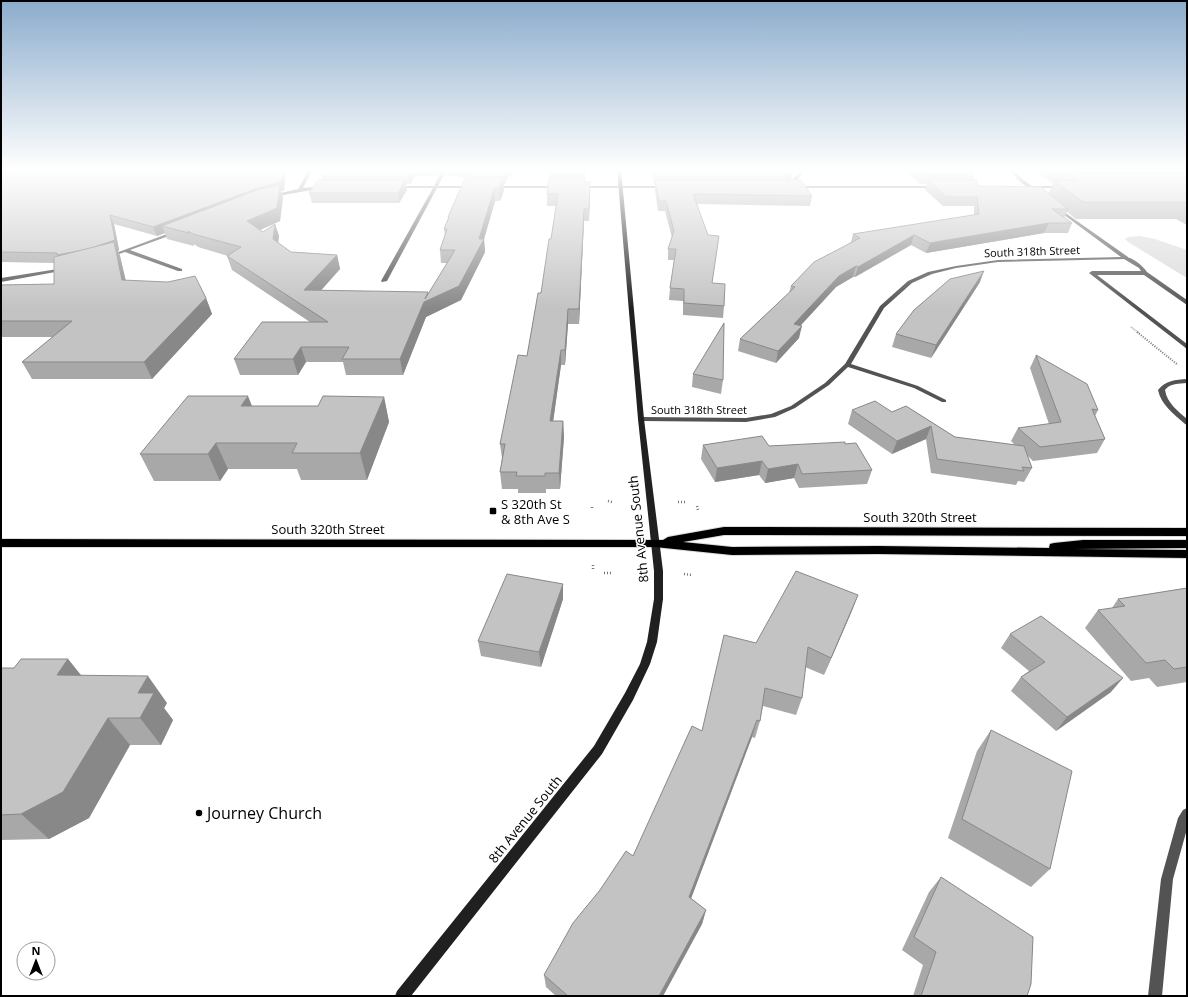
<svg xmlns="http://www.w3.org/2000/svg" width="1188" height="997" viewBox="0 0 1188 997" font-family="'Open Sans',sans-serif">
  <rect width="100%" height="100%" fill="#fff"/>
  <polygon fill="#dadada" points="1140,236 1155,239 1187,250 1187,278 1128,242 1125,239 1128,237"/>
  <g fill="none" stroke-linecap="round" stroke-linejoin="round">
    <g stroke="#dbdbdb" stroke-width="2">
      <polygon id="primary" points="724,527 1187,528 1187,536 724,535 683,542 732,547 878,546 1049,548 1050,544 1054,543 1083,540 1187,540 1187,548 1075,549 1187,550 1187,558 878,554 732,555 655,547 1,547 1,539 663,540 668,537"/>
    </g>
    <polyline stroke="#757575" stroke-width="1.5" stroke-dasharray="0.5 1" stroke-linecap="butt" points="1131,327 1139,333"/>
    <polyline stroke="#757575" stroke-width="2" stroke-dasharray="1 1.5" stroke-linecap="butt" points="1137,332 1178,365"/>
    <g stroke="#757575" stroke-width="2.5" stroke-dasharray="1 2" stroke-linecap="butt">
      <polyline points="608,501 612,502"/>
      <polyline points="678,502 686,502"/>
      <polyline points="697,506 698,510"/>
      <polyline points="592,507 592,510"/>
      <polyline points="593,565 593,571"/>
      <polyline points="604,573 611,573"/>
      <polyline points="684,574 692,575"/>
    </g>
    <g fill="#535353" fill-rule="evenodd">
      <path d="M 1124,257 C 1133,257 1142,265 1147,272 L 1187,300 L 1187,305 L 1144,275 L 1097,275 L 1187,344 L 1187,349 L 1089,273 L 1092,271 L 1141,271 L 1139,268 L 1124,259 Z"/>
      <path d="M 1187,379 L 1187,383 C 1179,384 1170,383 1165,390 C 1167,403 1178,411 1187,419 L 1187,425 L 1185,424 C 1175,415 1161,405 1158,390 C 1166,380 1175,380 1187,379 Z"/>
    </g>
    <g fill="#535353" fill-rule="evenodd">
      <polygon points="309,169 313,169 303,188 322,186 323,188 272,197 272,195 298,189"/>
      <polygon points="443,169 447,169 438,186 472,186 474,187 472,188 437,188 387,281 382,282 381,281 433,188 396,188 394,187 396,186 434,186"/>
      <polygon points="802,169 807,169 789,188 787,188 787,186"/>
      <path d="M 1008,169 L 1013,169 L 1022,179 L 1032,186 L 1062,186 L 1064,187 L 1062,188 L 1035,188 L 1035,190 C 1025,189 1016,177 1008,169 Z"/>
      <polygon points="494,186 558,186 560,187 558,188 493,188"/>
      <polygon points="580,186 666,186 668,187 666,188 579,188"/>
      <polygon points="796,186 936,186 938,187 936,188 795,188"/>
      <polygon points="1057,207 1128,257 1128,259 998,262 956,268 932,274 912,283 884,308 851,364 918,386 946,400 946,402 942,402 914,388 848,367 829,385 795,408 775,417 746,422 641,421 638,419 641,417 746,418 771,414 791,406 825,383 845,364 880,306 908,281 928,272 956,266 998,260 1121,257 1056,209 1055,208"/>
      <polygon points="175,231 177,231 177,233 130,250 182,269 182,271 178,271 125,252 110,257 108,256"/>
      <polygon points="64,268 66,269 66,270 1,282 1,278"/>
      <polygon points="1187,808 1187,829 1173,879 1162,996 1148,996 1161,879 1178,818 1183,810"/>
    </g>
    <polygon fill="#202020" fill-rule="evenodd" points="617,169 621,169 644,419 663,571 663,599 657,642 650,664 633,700 602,754 411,996 395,996 397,991 594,746 625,693 640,664 647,642 654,599 654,571 638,419"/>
    <use href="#primary" fill="#000" fill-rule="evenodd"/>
  </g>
  <g fill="#a8a8a8">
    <polygon points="1,169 286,169 284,191 281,191 283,197 280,221 260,230 263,232 275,224 279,236 278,243 291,252 337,255 340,269 321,290 429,294 447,263 441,263 440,250 445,235 444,229 448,220 448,217 468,178 468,177 445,176 444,169 514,169 512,176 508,176 505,184 503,184 504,190 500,201 495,201 484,239 485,252 461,300 426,317 403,375 346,375 343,362 306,362 298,375 240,375 234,359 310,322 232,270 227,256 228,256 198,247 194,244 194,246 167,239 165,233 157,236 114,224 119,250 118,251 120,256 126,281 206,298 212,314 152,379 32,379 22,362 53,337 1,337 1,285 54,284 54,263 1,262"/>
    <polygon points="326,169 442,169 438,176 415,176 410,184 406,184 407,190 399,203 312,203 309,193 322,180 321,176"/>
    <polygon points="585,169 585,182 590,182 589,221 584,221 579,324 568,324 565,365 561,365 553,421 563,421 564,437 560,489 546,489 546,493 518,493 518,489 502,489 500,472 502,458 500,444 527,356 541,293 551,239 556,206 547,206 547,194 550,178 550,175"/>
    <polygon points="652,169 792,169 793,171 791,179 790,180 812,196 810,206 697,204 712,283 724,306 723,318 683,315 683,301 669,300 670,288 674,260 668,260 668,249 672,238 665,211 658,211 655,190 655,184 654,184"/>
    <polygon points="904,169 973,169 974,175 973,180 978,186 1049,193 1053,183 1031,169 1187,169 1187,225 1176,219 1076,219 1067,212 1064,218 1072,223 1068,233 1044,233 926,253 911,245 855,277 853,277 836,287 800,326 799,338 776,363 738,351 740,339 789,293 791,286 851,242 853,234 974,215 974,206 943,206 925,190 927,184 920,184"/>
    <polygon points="980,282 931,358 892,347 896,334"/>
    <polygon points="1036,355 1098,410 1095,416 1105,439 1097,453 1033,461 1027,455 1032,468 1024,482 1018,481 1016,485 931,473 926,439 892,454 848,424 852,410 892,412 906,406 955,437 1015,445 1011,441 1018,428 1049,424 1030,368"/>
    <polygon points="693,374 723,380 721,394 692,387"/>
    <polygon points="384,397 389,422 367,480 301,480 297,469 228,469 220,481 154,481 140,454 252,406 318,406"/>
    <polygon points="845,444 872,470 867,484 799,488 794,478 765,483 759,475 715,482 701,459 703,445 769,446"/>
    <polygon points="1187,588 1187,682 1157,687 1149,678 1131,681 1085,628 1098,610 1112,608 1118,599"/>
    <polygon points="858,595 851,613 824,675 805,667 802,698 796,715 763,706 760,721 755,738 752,737 691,898 706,910 702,924 663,996 556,996 546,987 544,975 633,856 702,731 756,643"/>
    <polygon points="563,599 541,667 481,656 478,641"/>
    <polygon points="1010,634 1111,692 1056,731 1011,691 1021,677 1029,671 1001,648"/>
    <polygon points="68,659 81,675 167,703 164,708 173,720 161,745 130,745 89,818 49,839 1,840 1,668 14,668"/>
    <polygon points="991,730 1050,869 1031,887 948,838 977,751"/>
    <polygon points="941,877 1027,996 913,996 923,965 902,950 929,892"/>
  </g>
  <g fill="#888">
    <polygon points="283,169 286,169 284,191 281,191 283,197 280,221 251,234 162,226 165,233 157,236 153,227"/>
    <polygon points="412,169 414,169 415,176 410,184 408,176"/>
    <polygon points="437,169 442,169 438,176"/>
    <polygon points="507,169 508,176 505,184 505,176"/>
    <polygon points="511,169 514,169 512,176"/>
    <polygon points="793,171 791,179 786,184 788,176"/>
    <polygon points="503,178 504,190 500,201 499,189"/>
    <polygon points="405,180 407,190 399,203 398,193"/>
    <polygon points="590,182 590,193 589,221 589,209"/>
    <polygon points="494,189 495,201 484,239 485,252 461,300 426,317 403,375 400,359 428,292 430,300 479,239"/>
    <polygon points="584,209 584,221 579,324 579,309"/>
    <polygon points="110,215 114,224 119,250 118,251 120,256 129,296 62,265 57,255"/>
    <polygon points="1049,223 1044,233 926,253 930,243"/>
    <polygon points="275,224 279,236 277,253 273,239"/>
    <polygon points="914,235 911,245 855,277 858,267"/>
    <polygon points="337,255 340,269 309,304 304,290"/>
    <polygon points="856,266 853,277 836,287 791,336 794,324 839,276"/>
    <polygon points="984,271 980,282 931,358 936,345"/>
    <polygon points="206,298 212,314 152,379 144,362"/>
    <polygon points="568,309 568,324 565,365 565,350"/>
    <polygon points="802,326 799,338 776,363 778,351"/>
    <polygon points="301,347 306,362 298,375 293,359"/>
    <polygon points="561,350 561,365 551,437 550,421"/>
    <polygon points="248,396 258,421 241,406"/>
    <polygon points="384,397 389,422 367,480 360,453"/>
    <polygon points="563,421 564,437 560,489 559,473"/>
    <polygon points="931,426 926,439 892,454 897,441"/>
    <polygon points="216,443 228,469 220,481 208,454"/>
    <polygon points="762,461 759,475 715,482 717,468"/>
    <polygon points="798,464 794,478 765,483 768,469"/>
    <polygon points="563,584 563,599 541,667 539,652"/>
    <polygon points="858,595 851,613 824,675 831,658"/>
    <polygon points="68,659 90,687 57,675"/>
    <polygon points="148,676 167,703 164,708 173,720 161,745 140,718 138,693"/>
    <polygon points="1123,678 1111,692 1056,731 1067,717"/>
    <polygon points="108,718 130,745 89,818 49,839 21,814"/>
    <polygon points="757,720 752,737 686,912 689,897"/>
    <polygon points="706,910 702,924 663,996 659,996"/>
  </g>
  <g fill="#c3c3c3" stroke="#888">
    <polygon points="1,169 283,169 281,182 258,188 153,227 110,215 115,240 88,249 57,255 57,253 1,252"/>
    <polygon points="326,169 412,169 408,176 321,176"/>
    <polygon points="471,169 507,169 505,176 468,176"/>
    <rect x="550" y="169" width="35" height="6"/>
    <polygon points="653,169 792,169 793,171 788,176 655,176"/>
    <polygon points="917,169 973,169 974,175 923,175"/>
    <polygon points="1069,174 1187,174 1187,203 1185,202 1083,202 1054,181 1078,180"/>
    <polygon points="465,178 503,178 499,189 494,189 479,239 484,239 459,286 424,302 400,359 342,359 349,347 301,347 293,359 234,359 262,322 328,322 227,256 241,247 193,234 188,231 189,233 162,226 260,189 280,185 277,208 247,221 263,232 275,224 273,239 291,252 337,255 304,290 428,292 425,299 455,250 440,250 447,229 444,229 449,217 448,217"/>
    <polygon points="549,178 585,178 584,182 590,182 589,209 584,209 579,309 568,309 565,350 561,350 550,421 563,421 559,473 545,473 545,476 516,476 517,472 500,472 505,444 500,444 518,355 527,356 538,293 541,293 549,239 551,239 558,194 547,194"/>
    <polygon points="318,180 405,180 398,193 309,193"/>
    <polygon points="655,180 801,180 812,196 693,194 708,235 719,236 712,283 725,284 724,306 684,303 684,289 670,288 676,249 668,249 674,231 666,201 659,201"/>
    <polygon points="928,180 976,180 978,186 1041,187 1068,209 1052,209 1072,223 1049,223 930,243 914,235 858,267 856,266 839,276 794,324 802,326 778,351 740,339 795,287 791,286 814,262 860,238 853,234 979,214 977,197 946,197"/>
    <polygon points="114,242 122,280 168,282 195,276 206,298 144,362 22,362 72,321 1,321 1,285 54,284 54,257"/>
    <polygon points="984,271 936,345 896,334 914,310 950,279"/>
    <polygon points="724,323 723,380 693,374"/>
    <polygon points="1036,355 1087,384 1098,410 1092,409 1105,439 1040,447 1018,428 1061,422"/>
    <polygon points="188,396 248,396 241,406 318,406 323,396 384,397 360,453 292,453 297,443 216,443 208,454 140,454"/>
    <polygon points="875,401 892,412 906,406 955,437 1024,446 1032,468 1022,467 1024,471 937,459 931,426 897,441 852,410"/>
    <polygon points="762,436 769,446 845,442 845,444 856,443 872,470 802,474 798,464 768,469 762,461 717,468 703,445"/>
    <polygon points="796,571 858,595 831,658 808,647 802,698 765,688 760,721 757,720 689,897 706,910 659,996 568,996 544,975 573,923 600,890 626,851 633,856 692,726 702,731 724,635 756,643"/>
    <polygon points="507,574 563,584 539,652 478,641"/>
    <polygon points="1187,588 1187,667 1174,669 1165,660 1146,663 1098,610 1125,606 1118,599"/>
    <polygon points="1041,616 1123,678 1067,717 1021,677 1045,662 1010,634"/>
    <polygon points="21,659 68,659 57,675 148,676 138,693 154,693 140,718 108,718 63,792 21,814 1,815 1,668 14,668"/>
    <polygon points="991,730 1072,771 1050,869 962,819"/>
    <polygon points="941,877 1033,937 1031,984 1027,996 921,996 936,952 914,937"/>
  </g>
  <linearGradient id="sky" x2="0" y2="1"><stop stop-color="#8baccc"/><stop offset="0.55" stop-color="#fff"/><stop offset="1" stop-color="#fff" stop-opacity="0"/></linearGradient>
  <rect width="1188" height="309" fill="url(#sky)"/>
  <g fill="#000" stroke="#fff" stroke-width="1.5">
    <rect x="489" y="507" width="8" height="8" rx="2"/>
    <circle cx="199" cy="813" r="4"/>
  </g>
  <g text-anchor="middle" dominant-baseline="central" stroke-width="3" stroke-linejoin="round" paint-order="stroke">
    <g font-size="11" fill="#000" stroke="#fff">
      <text transform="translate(1032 251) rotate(-2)">South 318th Street</text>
      <text x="699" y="409">South 318th Street</text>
    </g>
    <g font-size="13" fill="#000" stroke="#fff" text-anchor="start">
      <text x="501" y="504">S 320th St<tspan x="501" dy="15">&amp; 8th Ave S</tspan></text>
    </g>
    <g font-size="13" fill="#000" stroke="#fff">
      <text x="920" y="517">South 320th Street</text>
      <text x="328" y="529">South 320th Street</text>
      <text transform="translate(638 529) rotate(-96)">8th Avenue South</text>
      <text transform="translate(525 819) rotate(-51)">8th Avenue South</text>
    </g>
    <g font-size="16" fill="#000" stroke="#fff" text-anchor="start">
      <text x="207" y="813">Journey Church</text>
    </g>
  </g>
  <rect width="1188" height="997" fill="none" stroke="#000000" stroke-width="4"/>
  <g transform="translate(36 961)"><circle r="19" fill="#ffffff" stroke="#999999"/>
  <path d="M0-3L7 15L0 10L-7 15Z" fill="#000000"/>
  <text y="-6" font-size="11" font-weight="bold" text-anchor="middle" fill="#000000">N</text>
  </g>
</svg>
